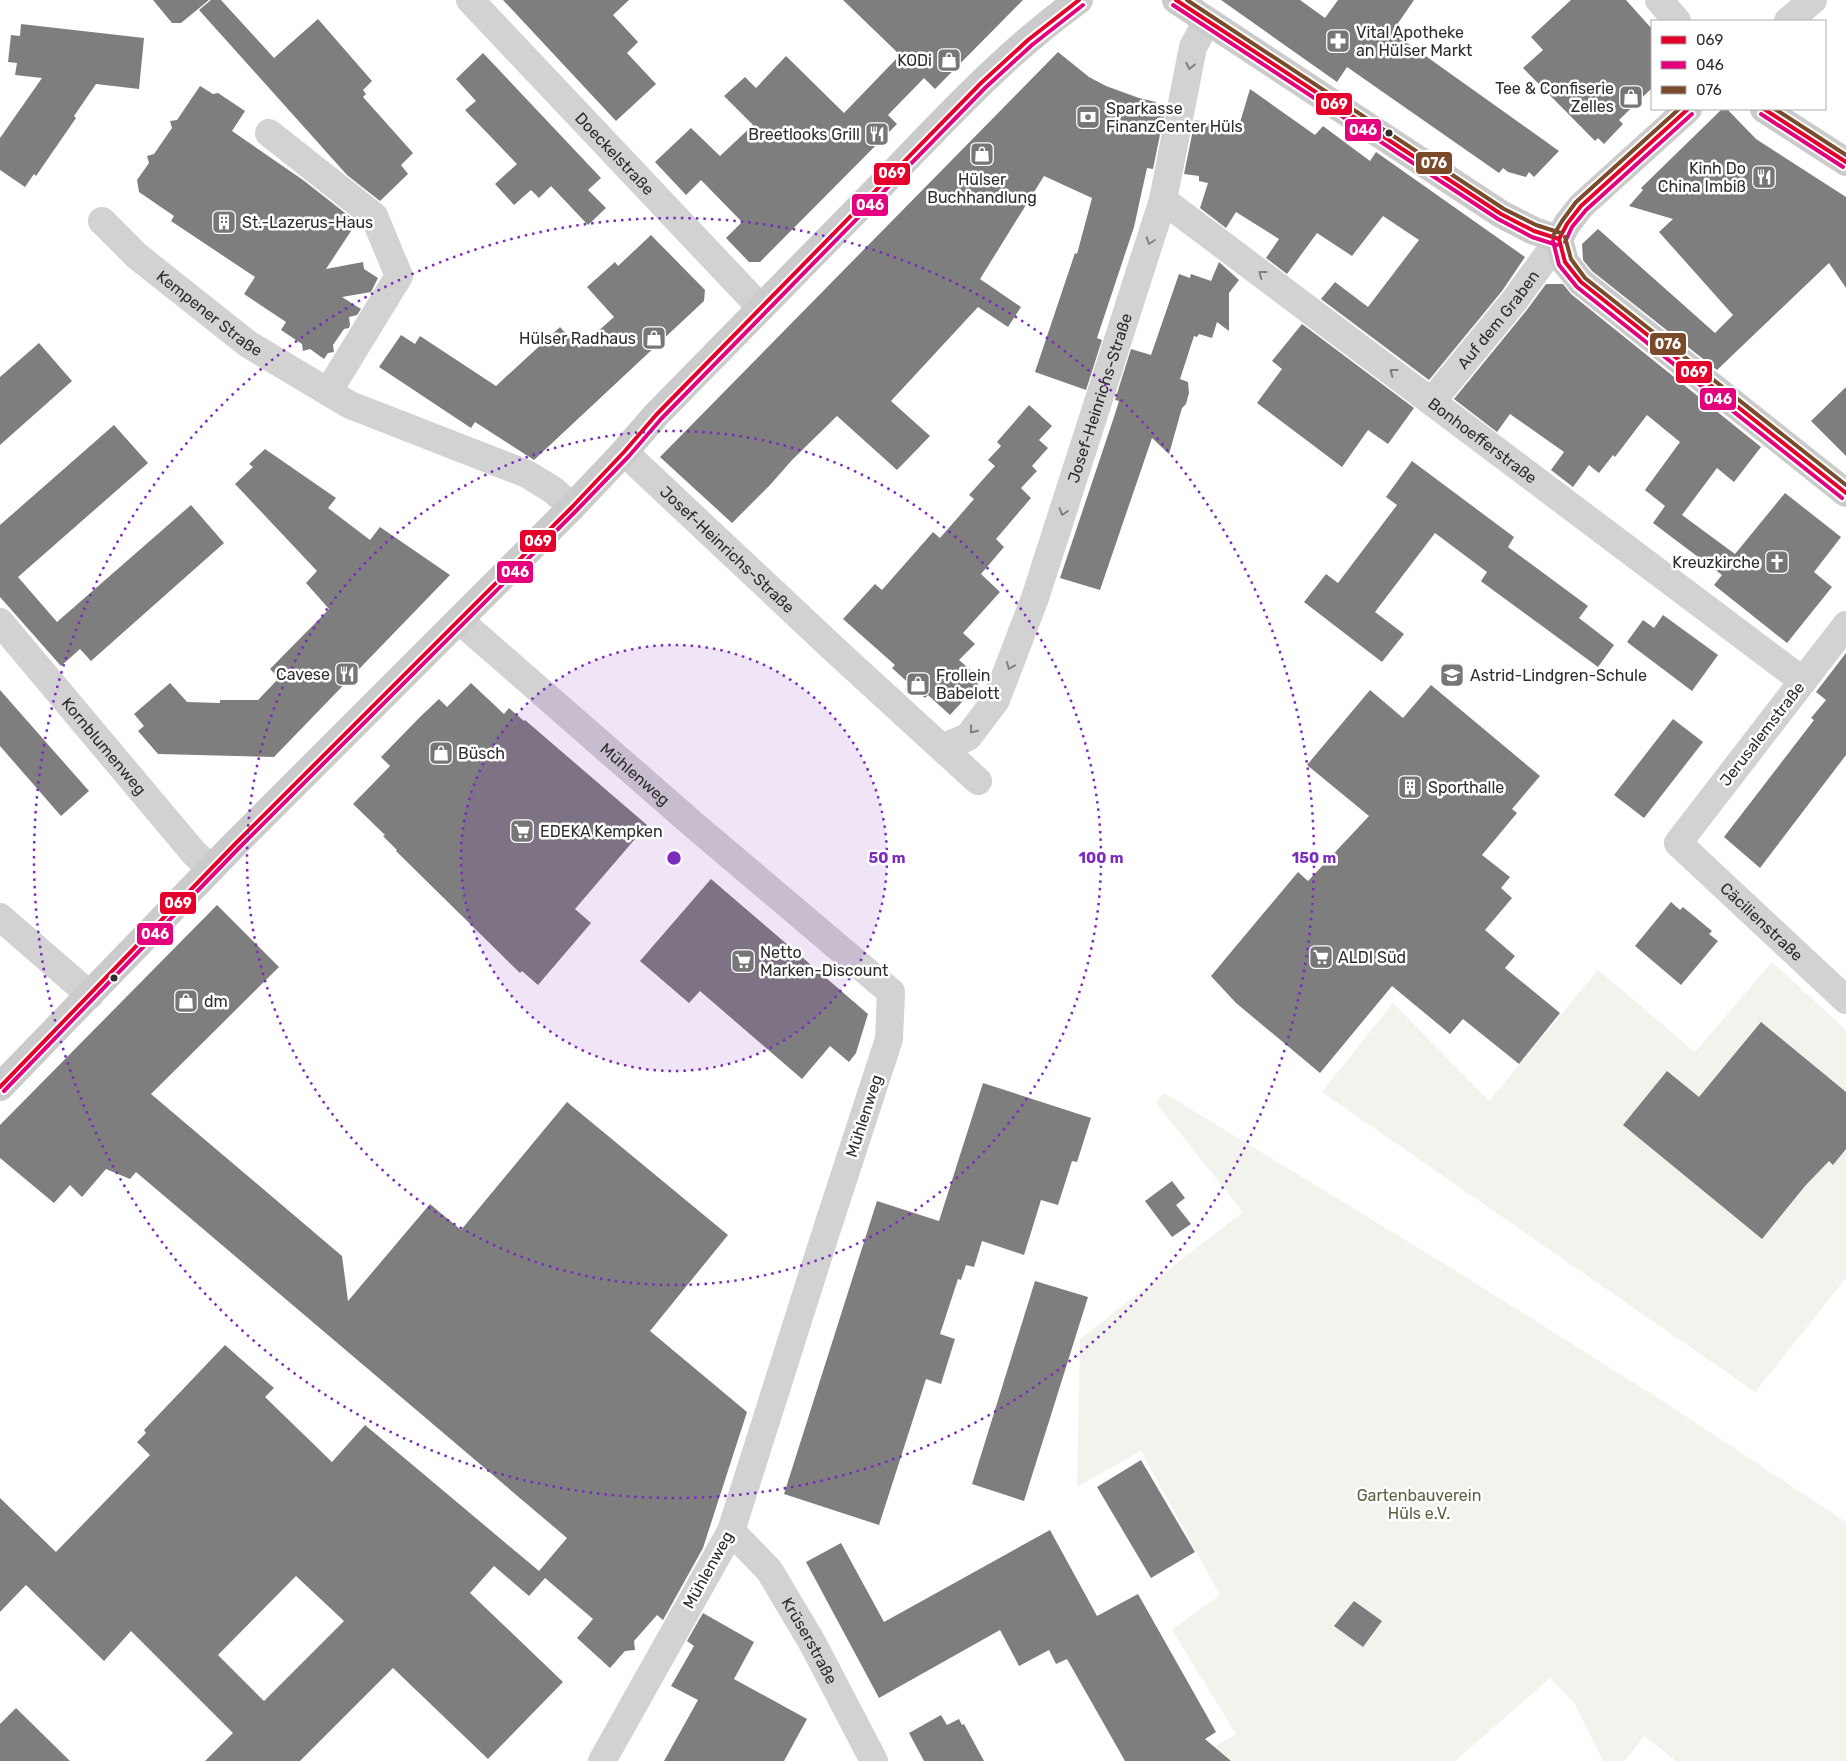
<svg xmlns="http://www.w3.org/2000/svg" width="1846" height="1761" viewBox="0 0 1846 1761" font-family="Rubik,sans-serif">
  <rect width="100%" height="100%" fill="#fff"/>
  <g fill="#f1f3ec">
    <polygon points="1772,962 1846,1030 1846,1278 1755,1392 1322,1092 1393,1003 1489,1101 1598,970 1695,1052"/>
    <polygon points="1164,1093 1456,1271 1664,1402 1846,1522 1846,1761 1676,1761 1644,1736 1625,1761 1603,1761 1575,1704 1550,1678 1455,1761 1191,1761 1236,1734 1172,1630 1220,1595 1141,1451 1077,1487 1080,1339 1243,1212 1156,1103"/>
  </g>
  <g fill="#7e7e7e" fill-rule="evenodd">
    <polygon points="153,0 209,0 181,23 172,23"/>
    <polygon points="211,0 221,0 274,58 318,19 372,81 363,90 366,94 363,97 413,153 401,165 408,174 380,201 347,175 199,10"/>
    <polygon points="503,0 629,0 613,15 638,42 627,53 656,84 616,121"/>
    <polygon points="843,0 1023,0 935,89 924,78 888,115 897,124 760,262 749,262 726,238 742,222 701,180 686,195 655,162 691,128 720,156 753,125 724,96 745,77 756,88 786,56 844,113 900,55"/>
    <polygon points="1221,0 1300,0 1325,18 1338,0 1414,0 1392,32 1559,151 1534,177 1529,172 1526,177 1508,172 1503,168 1499,173 1347,67 1337,82"/>
    <polygon points="1571,0 1626,0 1652,29 1652,88 1619,120 1623,124 1604,144 1598,138 1595,141 1523,68 1543,50 1531,37"/>
    <polygon points="21,24 144,38 139,89 96,84 74,116 76,118 36,176 34,174 25,187 0,170 0,138 42,78 15,75 17,63 8,62 11,35 20,36"/>
    <polygon points="1058,52 1089,77 1106,86 1139,98 1156,102 1154,113 1164,115 1153,169 1147,168 1134,227 1097,338 1102,340 1086,390 1035,372 1075,253 1077,254 1092,198 1044,176 980,279 1021,307 1008,327 978,307 891,401 930,436 897,470 837,416 792,460 770,485 732,523 660,457"/>
    <polygon points="483,53 601,178 588,190 606,208 588,225 551,186 539,198 531,190 514,205 495,184 517,164 465,110 476,101 456,79"/>
    <polygon points="200,86 213,94 218,93 245,111 232,131 303,180 354,220 355,225 326,269 363,262 364,269 378,278 371,292 342,297 361,309 357,315 349,317 350,325 349,328 344,329 333,345 334,352 328,353 324,359 310,349 303,351 302,344 281,330 286,322 244,294 255,277 171,221 174,216 139,192 137,180 149,163 147,156 154,154 172,128 170,121 177,120"/>
    <polygon points="1250,89 1315,135 1323,126 1370,161 1376,152 1525,257 1502,291 1429,380 1321,299 1335,282 1368,307 1419,240 1383,216 1352,256 1317,233 1287,274 1266,258 1279,239 1236,212 1226,228 1200,208 1208,183 1199,181 1199,176 1184,174 1195,120 1238,129"/>
    <polygon points="1722,109 1727,109 1756,139 1846,197 1846,288 1829,263 1717,370 1592,271 1583,260 1582,244 1598,229 1715,333 1733,315 1659,232 1673,219 1629,206 1643,190 1641,188"/>
    <polygon points="651,235 705,290 704,301 534,460 475,422 471,428 379,367 401,335 415,344 420,336 496,386 560,327 579,348 614,317 587,287 615,262 618,266"/>
    <polygon points="1219,262 1239,280 1229,293 1229,331 1217,322 1212,338 1199,334 1197,337 1194,336 1180,379 1188,382 1189,393 1186,404 1182,408 1169,454 1152,438 1100,590 1060,578 1114,417 1119,401 1115,400 1131,349 1151,355 1179,274 1190,278 1191,274 1211,281"/>
    <polygon points="1546,284 1563,284 1571,294 1761,447 1734,482 1717,468 1682,515 1735,554 1785,493 1841,537 1814,572 1832,587 1787,643 1714,585 1722,575 1653,523 1665,506 1645,490 1680,442 1647,415 1615,457 1613,455 1599,473 1589,465 1573,487 1551,470 1564,452 1510,414 1497,432 1454,399 1526,311"/>
    <polygon points="1302,324 1414,408 1388,444 1368,430 1342,467 1257,403 1282,369 1272,361"/>
    <polygon points="39,343 72,381 0,445 0,377"/>
    <polygon points="1846,387 1846,456 1811,421"/>
    <polygon points="1029,405 1052,426 1039,440 1048,448 1032,466 1037,471 1021,488 1031,498 996,539 1004,547 981,574 1000,592 963,633 975,644 959,660 982,680 950,715 928,695 925,698 892,668 895,665 843,619 875,584 882,590 933,532 940,538 974,499 969,495 995,466 988,460 1001,446 997,442"/>
    <polygon points="114,425 148,463 18,577 57,622 191,505 224,543 91,661 80,649 61,666 0,597 0,525"/>
    <polygon points="265,449 336,498 328,508 370,540 380,527 450,575 274,757 158,754 138,731 144,726 134,714 170,683 187,702 220,703 220,700 258,700 279,678 270,669 329,609 306,583 317,571 235,484 253,467 249,464"/>
    <polygon points="1412,461 1514,537 1508,547 1588,606 1579,618 1614,645 1598,667 1482,582 1481,581 1487,572 1435,533 1375,612 1404,634 1382,662 1304,602 1326,574 1338,583 1397,505 1386,497"/>
    <polygon points="1663,615 1718,655 1692,691 1627,642 1643,620 1654,628"/>
    <polygon points="1846,653 1846,755 1760,868 1724,837 1814,720 1811,718 1826,700 1816,692"/>
    <polygon points="471,683 504,714 509,708 524,721 525,720 647,825 575,909 591,923 538,985 522,971 520,973 396,851 397,850 383,836 385,835 353,804 390,766 381,757 421,716 439,699 447,707"/>
    <polygon points="1431,685 1540,776 1512,809 1517,813 1482,855 1510,877 1501,888 1512,898 1485,930 1515,956 1505,968 1560,1013 1519,1064 1463,1019 1450,1034 1392,986 1320,1073 1236,1003 1211,976 1298,872 1308,881 1369,816 1307,765 1370,690 1403,718"/>
    <polygon points="0,690 89,791 61,816 0,746"/>
    <polygon points="1673,719 1703,742 1644,818 1614,795"/>
    <polygon points="711,879 868,1014 856,1053 849,1062 830,1046 802,1079 700,991 689,1003 640,961"/>
    <polygon points="1671,902 1680,910 1683,907 1712,931 1709,934 1718,941 1681,985 1635,946"/>
    <path d="M 217,905 L 279,967 L 151,1094 L 342,1256 L 348,1301 L 430,1204 L 461,1230 L 567,1102 L 728,1235 L 650,1331 L 747,1412 L 703,1548 L 663,1620 L 657,1615 L 634,1641 L 635,1650 L 625,1651 L 610,1668 L 577,1638 L 593,1619 L 545,1578 L 529,1596 L 494,1566 L 470,1593 L 563,1682 L 488,1759 L 393,1668 L 300,1761 L 205,1761 L 233,1733 L 131,1631 L 104,1661 L 26,1585 L 0,1612 L 0,1498 L 56,1552 L 150,1455 L 137,1442 L 146,1433 L 144,1430 L 225,1345 L 274,1388 L 265,1397 L 332,1462 L 365,1425 L 539,1571 L 567,1538 L 136,1172 L 130,1179 L 106,1169 L 82,1197 L 70,1185 L 54,1203 L 0,1158 L 0,1125 ZM 296,1576 L 344,1621 L 264,1701 L 218,1655 Z"/>
    <polygon points="1761,1022 1846,1092 1846,1149 1833,1165 1829,1161 1805,1186 1762,1239 1623,1125 1667,1071 1699,1097"/>
    <polygon points="983,1083 1091,1118 1077,1162 1072,1161 1058,1205 1041,1200 1024,1255 982,1241 974,1267 966,1265 961,1280 958,1279 940,1334 955,1339 941,1384 926,1379 879,1525 784,1494 877,1201 939,1221"/>
    <polygon points="1172,1181 1185,1198 1176,1205 1191,1224 1172,1237 1145,1201"/>
    <polygon points="1035,1281 1088,1297 1024,1501 972,1484"/>
    <polygon points="1141,1460 1195,1552 1151,1578 1097,1487"/>
    <polygon points="1050,1530 1097,1616 1138,1594 1216,1732 1205,1739 1231,1761 1125,1761 1067,1659 1056,1664 1049,1650 1019,1666 1000,1630 879,1698 806,1562 841,1543 884,1622"/>
    <polygon points="1354,1601 1382,1621 1363,1647 1334,1626"/>
    <polygon points="703,1613 754,1642 734,1679 807,1719 784,1761 664,1761 698,1700 671,1686 694,1646 687,1641"/>
    <polygon points="16,1708 70,1761 0,1761 0,1724"/>
    <polygon points="941,1715 947,1725 959,1719 962,1725 964,1724 984,1761 924,1761 909,1733"/>
  </g>
  <g fill="none" stroke-linecap="round" stroke-linejoin="round">
    <g stroke="#d2d2d2" stroke-width="28">
      <path id="s1" d="M 470,0 L 761,308"/>
      <polyline points="1659,0 1677,21"/>
      <polyline points="1788,21 1813,0"/>
      <polyline points="269,133 374,216 399,276 328,392"/>
      <path id="s2" d="M 1163,200 L 1803,681"/>
      <path id="s3" d="M 102,221 L 137,256 L 248,344 L 350,405 L 527,474 L 553,490 L 572,507"/>
      <path id="s4" d="M 1432,401 L 1514,301 L 1559,239"/>
      <path id="s5" d="M 624,452 L 836,651 L 978,781"/>
      <path id="s6" d="M 459,620 L 695,826 L 891,992 L 889,1039 L 826,1232 L 731,1531 L 602,1761"/>
      <path id="s7" d="M 0,622 L 194,853 L 211,869"/>
      <path id="s8" d="M 1846,625 L 1678,843 L 1846,1000"/>
      <path id="s9" d="M 942,748 L 968,737 L 996,700 L 1035,598 L 1163,200 L 1193,47 L 1207,21"/>
      <polyline points="0,917 90,995"/>
      <path id="s10" d="M 731,1531 L 769,1570 L 813,1644 L 874,1761"/>
    </g>
    <g stroke="#cbcbcb" stroke-width="28">
      <polyline points="1176,0 1501,214 1534,231 1559,239"/>
      <polyline points="1764,109 1846,162"/>
      <polyline points="1559,239 1565,262 1581,282 1846,493"/>
      <polyline points="1559,239 1567,224 1581,206 1688,109"/>
      <path d="M 0,1087 L 235,844 L 572,507 L 624,452 L 656,415 C 734,335 812,255 891,175 C 950,114 1009,50 1079,0"/>
    </g>
    <g stroke="#fff" stroke-width="8">
      <g id="bus-1">
        <polyline points="1176,0 1501,214 1534,231 1559,239"/>
        <polyline points="1764,109 1846,162"/>
        <polyline points="1559,239 1565,262 1581,282 1846,493"/>
        <polyline points="1559,239 1567,224 1581,206 1688,109"/>
        <polyline points="0,1087 235,844 572,507 624,452 656,415 981,83 1028,40 1079,0"/>
      </g>
    </g>
    <g stroke="#fff" stroke-width="8">
      <g id="bus-2">
        <polyline points="1173,5 1498,219 1532,237 1557,245"/>
        <polyline points="1761,114 1843,167"/>
        <polyline points="1553,241 1559,265 1577,287 1842,498"/>
        <polyline points="1565,242 1572,227 1586,210 1692,114"/>
        <polyline points="4,1091 239,848 576,511 629,456 661,419 985,88 1032,45 1083,5"/>
      </g>
    </g>
    <g stroke="#fff" stroke-width="8">
      <g id="bus-3">
        <polyline points="1187,0 1504,209 1536,225 1561,233"/>
        <polyline points="1775,109 1846,155"/>
        <polyline points="1553,236 1562,221 1576,202 1679,109"/>
        <polyline points="1565,237 1571,259 1585,278 1846,485"/>
      </g>
    </g>
    <use href="#bus-1" stroke="#e4002b" stroke-width="4"/>
    <use href="#bus-2" stroke="#e5007d" stroke-width="4"/>
    <use href="#bus-3" stroke="#7a4b2a" stroke-width="4"/>
  </g>
  <defs><path id="oneway-chevron" d="M-2-3.5L2.5 0L-2 3.5" fill="none" stroke-width="1.6" stroke-linecap="round" stroke-linejoin="round" transform="scale(1.25)"/></defs>
  <g stroke="#808080">
    <use href="#oneway-chevron" transform="translate(1190 66) rotate(101)"/>
    <use href="#oneway-chevron" transform="translate(1150 241) rotate(108)"/>
    <use href="#oneway-chevron" transform="translate(1262 274) rotate(-143)"/>
    <use href="#oneway-chevron" transform="translate(1393 372) rotate(-143)"/>
    <use href="#oneway-chevron" transform="translate(1063 512) rotate(108)"/>
    <use href="#oneway-chevron" transform="translate(1010 666) rotate(112)"/>
    <use href="#oneway-chevron" transform="translate(973 730) rotate(128)"/>
  </g>
  <circle cx="674" cy="858" r="213" fill="#7b2cbf" fill-opacity=".12"/>
  <g fill="none" stroke="#7b2cbf" stroke-width="2.5" stroke-dasharray="2.5 5">
    <circle cx="674" cy="858" r="213"/>
    <circle cx="674" cy="858" r="427"/>
    <circle cx="674" cy="858" r="640"/>
  </g>
  <defs>
    <g id="pharmacy-square" transform="scale(1.25)"><rect x="-9" y="-9" width="18" height="18" rx="4" fill="#767676" stroke="#fff"/><path d="M-2-6h4v4h4v4h-4v4h-4v-4h-4v-4h4Z" fill="#fff"/></g>
    <g id="shop-square" transform="scale(1.25)"><rect x="-9" y="-9" width="18" height="18" rx="4" fill="#767676" stroke="#fff"/><path d="M-5-2.5h2.3a2.7 3.5 0 0 1 5.4 0H5L5.5 6h-11ZM-1.5-2.5h3a1.5 2.3 0 0 0-3 0Z" fill="#fff"/></g>
    <g id="bank-square" transform="scale(1.25)"><rect x="-9" y="-9" width="18" height="18" rx="4" fill="#767676" stroke="#fff"/><path d="M-6-4H6V4H-6ZM0-2.3a2.3 2.3 0 1 0 0 4.6a2.3 2.3 0 1 0 0-4.6Z" fill="#fff"/></g>
    <g id="restaurant-square" transform="scale(1.25)"><rect x="-9" y="-9" width="18" height="18" rx="4" fill="#767676" stroke="#fff"/><path d="M-5-6h1v4h1v-4h1v4h1v-4h1v5L-1.5 .5V6h-2V.5L-5-1ZM5-6V6H3V1.5H1.5Q1.5-4 5-6Z" fill="#fff"/></g>
    <g id="building-square" transform="scale(1.25)"><rect x="-9" y="-9" width="18" height="18" rx="4" fill="#767676" stroke="#fff"/><path d="M-4-6H4V6H1V3H-1V6H-4ZM-2.5-4.3h1.7v1.8h-1.7ZM.8-4.3h1.7v1.8H.8ZM-2.5-1h1.7V.8h-1.7ZM.8-1h1.7V.8H.8Z" fill="#fff"/></g>
    <g id="church-square" transform="scale(1.25)"><rect x="-9" y="-9" width="18" height="18" rx="4" fill="#767676" stroke="#fff"/><path d="M-1.2-6h2.4v3.5h3.3v2.4h-3.3V6h-2.4V-.1h-3.3v-2.4h3.3Z" fill="#fff"/></g>
    <g id="school-square" transform="scale(1.25)"><rect x="-9" y="-9" width="18" height="18" rx="4" fill="#767676" stroke="#fff"/><path d="M0-5L7-2L0 1L-7-2ZM-4 1L0 2.5L4 1V4Q0 6-4 4Z" fill="#fff"/></g>
    <g id="supermarket-square" transform="scale(1.25)"><rect x="-9" y="-9" width="18" height="18" rx="4" fill="#767676" stroke="#fff"/><path d="M-6-5.5h2.5l.6 2H6L4.5 2H-2.5L-4.4-4H-6ZM-1.5 3.2a1.3 1.3 0 1 0 .1 0ZM3 3.2a1.3 1.3 0 1 0 .1 0Z" fill="#fff"/></g>
  </defs>
  <g fill-rule="evenodd">
    <use href="#pharmacy-square" x="1338" y="41"/>
    <use href="#shop-square" x="949" y="60"/>
    <use href="#shop-square" x="1631" y="97"/>
    <use href="#bank-square" x="1088" y="117"/>
    <use href="#restaurant-square" x="877" y="134"/>
    <use href="#shop-square" x="982" y="154"/>
    <use href="#restaurant-square" x="1764" y="177"/>
    <use href="#building-square" x="224" y="222"/>
    <use href="#shop-square" x="654" y="338"/>
    <use href="#church-square" x="1777" y="562"/>
    <use href="#restaurant-square" x="347" y="674"/>
    <use href="#school-square" x="1452" y="675"/>
    <use href="#shop-square" x="918" y="684"/>
    <use href="#shop-square" x="441" y="753"/>
    <use href="#building-square" x="1410" y="787"/>
    <use href="#supermarket-square" x="522" y="831"/>
    <use href="#supermarket-square" x="1321" y="957"/>
    <use href="#supermarket-square" x="743" y="961"/>
    <use href="#shop-square" x="186" y="1001"/>
  </g>
  <g fill="#2d2d2d" stroke="#fff" stroke-width="2">
    <circle cx="1389" cy="133" r="4.5"/>
    <circle cx="114" cy="978" r="4.5"/>
  </g>
  <g text-anchor="middle" dominant-baseline="central" stroke-width="5" stroke-linejoin="round" paint-order="stroke">
    <g font-size="16" fill="#2d2d2d" stroke="#fff" text-anchor="start">
      <text x="1356" y="32">Vital Apotheke<tspan x="1356" dy="18">an Hülser Markt</tspan></text>
      <text x="932" y="60" text-anchor="end">KODi</text>
      <text x="1614" y="88" text-anchor="end">Tee &amp; Confiserie<tspan x="1614" dy="18">Zelles</tspan></text>
      <text x="1106" y="108">Sparkasse<tspan x="1106" dy="18">FinanzCenter Hüls</tspan></text>
      <text x="860" y="134" text-anchor="end">Breetlooks Grill</text>
      <text x="1746" y="168" text-anchor="end">Kinh Do<tspan x="1746" dy="18">China Imbiß</tspan></text>
      <text x="982" y="179" text-anchor="middle">Hülser<tspan x="982" dy="18">Buchhandlung</tspan></text>
      <text x="242" y="222">St.-Lazerus-Haus</text>
      <text x="636" y="338" text-anchor="end">Hülser Radhaus</text>
      <text x="1760" y="562" text-anchor="end">Kreuzkirche</text>
      <text x="330" y="674" text-anchor="end">Cavese</text>
      <text x="936" y="675">Frollein<tspan x="936" dy="18">Babelott</tspan></text>
      <text x="1470" y="675">Astrid-Lindgren-Schule</text>
      <text x="458" y="753">Büsch</text>
      <text x="1428" y="787">Sporthalle</text>
      <text x="540" y="831">EDEKA Kempken</text>
      <text x="760" y="952">Netto<tspan x="760" dy="18">Marken-Discount</tspan></text>
      <text x="1338" y="957">ALDI Süd</text>
      <text x="204" y="1001">dm</text>
    </g>
    <g font-size="16" fill="#2d2d2d" stroke="#fff">
      <text stroke="none"><textPath href="#s1" startOffset="211">Doeckelstraße</textPath></text>
      <text stroke="none"><textPath href="#s3" startOffset="142">Kempener Straße</textPath></text>
      <text stroke="none"><textPath href="#s4" startOffset="105">Auf dem Graben</textPath></text>
      <text stroke="none"><textPath href="#s9" startOffset="394">Josef-Heinrichs-Straße</textPath></text>
      <text stroke="none"><textPath href="#s2" startOffset="400">Bonhoefferstraße</textPath></text>
      <text stroke="none"><textPath href="#s5" startOffset="142">Josef-Heinrichs-Straße</textPath></text>
      <text transform="translate(1762 734) rotate(-52)">Jerusalemstraße</text>
      <text stroke="none"><textPath href="#s7" startOffset="162">Kornblumenweg</textPath></text>
      <text stroke="none"><textPath href="#s6" startOffset="234">Mühlenweg</textPath></text>
      <text stroke="none"><textPath href="#s8" startOffset="390">Cäcilienstraße</textPath></text>
      <text transform="translate(864 1116) rotate(-72)">Mühlenweg</text>
      <text transform="translate(708 1570) rotate(-61)">Mühlenweg</text>
      <text stroke="none"><textPath href="#s10" startOffset="136">Krüserstraße</textPath></text>
    </g>
    <g font-size="16" fill="#586340" stroke="#fff">
      <text x="1419" y="1495">Gartenbauverein<tspan x="1419" dy="18">Hüls e.V.</tspan></text>
    </g>
  </g>
  <circle cx="674" cy="858" r="8" fill="#7b2cbf" stroke="#fff" stroke-width="2.5"/>
  <g font-size="15" text-anchor="middle" font-weight="bold" fill="#7b2cbf" stroke="#fff" stroke-width="5" stroke-linejoin="round" paint-order="stroke">
    <text x="887" y="863">50 m</text>
    <text x="1101" y="863">100 m</text>
    <text x="1314" y="863">150 m</text>
  </g>
  <g stroke="#fff" stroke-width="2">
    <rect x="1315" y="92" width="38" height="24" rx="5" fill="#e4002b"/>
    <rect x="1344" y="118" width="38" height="24" rx="5" fill="#e5007d"/>
    <rect x="1415" y="151" width="38" height="24" rx="5" fill="#7a4b2a"/>
    <rect x="873" y="162" width="38" height="24" rx="5" fill="#e4002b"/>
    <rect x="851" y="193" width="38" height="24" rx="5" fill="#e5007d"/>
    <rect x="1649" y="332" width="38" height="24" rx="5" fill="#7a4b2a"/>
    <rect x="1675" y="360" width="38" height="24" rx="5" fill="#e4002b"/>
    <rect x="1699" y="387" width="38" height="24" rx="5" fill="#e5007d"/>
    <rect x="519" y="529" width="38" height="24" rx="5" fill="#e4002b"/>
    <rect x="496" y="560" width="38" height="24" rx="5" fill="#e5007d"/>
    <rect x="159" y="891" width="38" height="24" rx="5" fill="#e4002b"/>
    <rect x="136" y="922" width="38" height="24" rx="5" fill="#e5007d"/>
  </g>
  <g font-size="14" text-anchor="middle" font-weight="bold" fill="#fff">
    <text x="1334" y="109">069</text>
    <text x="1363" y="135">046</text>
    <text x="1434" y="168">076</text>
    <text x="892" y="178">069</text>
    <text x="870" y="210">046</text>
    <text x="1668" y="349">076</text>
    <text x="1694" y="377">069</text>
    <text x="1718" y="404">046</text>
    <text x="538" y="546">069</text>
    <text x="515" y="577">046</text>
    <text x="178" y="908">069</text>
    <text x="155" y="939">046</text>
  </g>
  <rect x="1651" y="20" width="175" height="90" fill="#ffffff" stroke="#ababab"/>
  <rect x="1661" y="36" width="25" height="8" fill="#e4002b" stroke="#ababab"/>
  <text x="1696" y="45" font-size="15" fill="#2d2d2d">069</text>
  <rect x="1661" y="61" width="25" height="8" fill="#e5007d" stroke="#ababab"/>
  <text x="1696" y="70" font-size="15" fill="#2d2d2d">046</text>
  <rect x="1661" y="86" width="25" height="8" fill="#7a4b2a" stroke="#ababab"/>
  <text x="1696" y="95" font-size="15" fill="#2d2d2d">076</text>
</svg>
